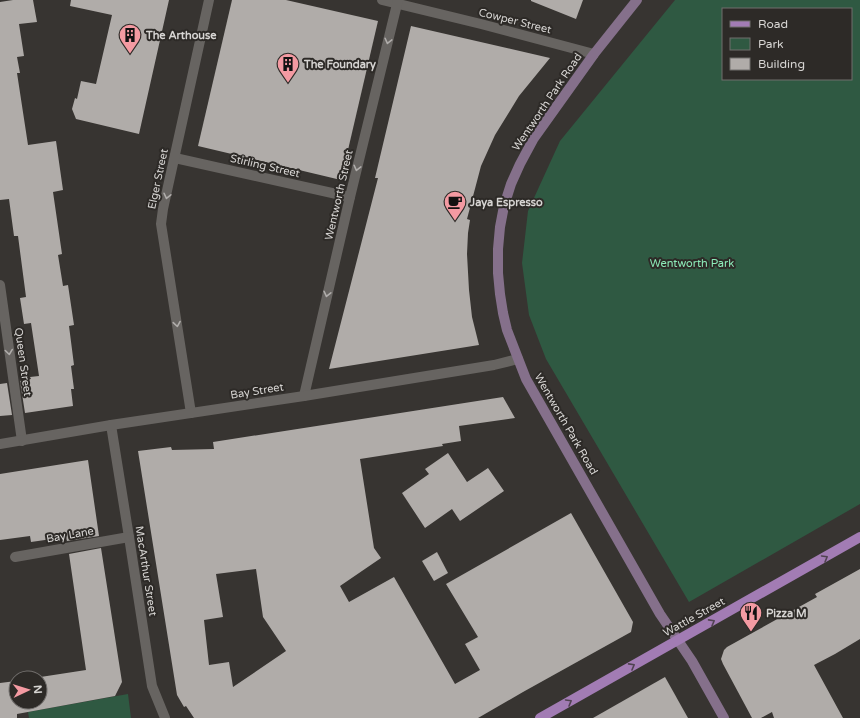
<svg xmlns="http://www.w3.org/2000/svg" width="860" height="718" viewBox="0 0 860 718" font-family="'Varela Round',sans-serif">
  <rect width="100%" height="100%" fill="#373431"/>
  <g fill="#2f5942" fill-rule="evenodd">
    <path d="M 675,0 L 860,0 L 860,504 L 689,602 L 546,359 L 529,315 L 522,263 L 528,211 L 560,141 ZM 723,9 L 851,9 L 851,79 L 723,79 Z"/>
    <polygon points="128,694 131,718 29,718 28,712"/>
  </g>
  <g fill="#b0aca9" fill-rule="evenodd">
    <polygon points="13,0 33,0 37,22 19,24 24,56 17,57 20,73 17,73 28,145 56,141 63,190 53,192 62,254 58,255 63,286 68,285 74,325 69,326 74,365 71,366 74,389 71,389 73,406 25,413 20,381 31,379 30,377 39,376 31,323 24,324 20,298 26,297 18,236 14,236 9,199 0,200 0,2"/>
    <polygon points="71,0 169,0 139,134 76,119 72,109 75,98 77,99 81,81 96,84 112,15 70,6"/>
    <polygon points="232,0 286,0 378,21 341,180 198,146"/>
    <polygon points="531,0 583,0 576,19 531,1"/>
    <polygon points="411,26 550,58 519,96 495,135 481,166 467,219 470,220 468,233 467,254 469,290 472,317 479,345 329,369 378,178 375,178"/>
    <polygon points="7,383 12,415 0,416 0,384"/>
    <path d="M 503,397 L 515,418 L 459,426 L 461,441 L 442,444 L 443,446 L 360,459 L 374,548 L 381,558 L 340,586 L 349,602 L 394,577 L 455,684 L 480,670 L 465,644 L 478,637 L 446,584 L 571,513 L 633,622 L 631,632 L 523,692 L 478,718 L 194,718 L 186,706 L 184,707 L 177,695 L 138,451 L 171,447 L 172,450 L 214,449 L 213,442 ZM 256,569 L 263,617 L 286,651 L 233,687 L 229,662 L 209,665 L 204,620 L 223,617 L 216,574 Z"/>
    <polygon points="448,453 467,482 488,468 504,491 460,521 452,509 425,528 402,493 429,474 425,469"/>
    <polygon points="88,460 99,536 67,541 66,537 31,542 30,536 0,540 0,474"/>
    <polygon points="101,548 122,682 115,696 17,714 17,718 0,718 0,683 16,681 16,702 40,702 40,678 34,678 86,670 69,554"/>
    <polygon points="437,552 448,573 434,581 422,561"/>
    <polygon points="860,569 860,639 835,654 814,665 843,718 774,718 772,712 761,718 752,718 723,664 721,659 724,650 727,647 817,597 815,594"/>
    <polygon points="665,677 688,718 593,718"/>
  </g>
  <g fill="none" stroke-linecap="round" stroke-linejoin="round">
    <g stroke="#676461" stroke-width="10">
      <polyline points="382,0 481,24 594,54"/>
      <polyline points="175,158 350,197"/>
      <polyline points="0,285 22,441"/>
      <polyline points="304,396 350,197 398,0"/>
      <polyline points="191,413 161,224 163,209 209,0"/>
      <polyline points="111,425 129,537 152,686 165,718"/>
      <polyline points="0,444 111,425 304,396 494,365 518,359"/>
      <polyline points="15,557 129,537"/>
    </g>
    <polyline stroke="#85708b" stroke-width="10" points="637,0 594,54 534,138 520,164 511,184 504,206 500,227 498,249 498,273 500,294 503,313 507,330 526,379 660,614 692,661 724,718"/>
    <polyline stroke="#a27cb4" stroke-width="10" points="540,718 860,537"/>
  </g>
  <defs><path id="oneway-chevron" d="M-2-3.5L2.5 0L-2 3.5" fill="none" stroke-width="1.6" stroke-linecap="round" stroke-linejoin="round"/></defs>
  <g stroke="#b0adab">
    <use href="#oneway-chevron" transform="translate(388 41) rotate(104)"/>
    <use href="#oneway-chevron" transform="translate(357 168) rotate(104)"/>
    <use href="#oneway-chevron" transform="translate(167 196) rotate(103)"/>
    <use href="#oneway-chevron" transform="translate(327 294) rotate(103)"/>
    <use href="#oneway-chevron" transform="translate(177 324) rotate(81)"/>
    <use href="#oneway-chevron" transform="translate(9 352) rotate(82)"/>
  </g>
  <g stroke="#504351">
    <use href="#oneway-chevron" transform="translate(825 558) rotate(-30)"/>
    <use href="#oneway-chevron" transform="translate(712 622) rotate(-29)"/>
    <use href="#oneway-chevron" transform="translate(632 666) rotate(-29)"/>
    <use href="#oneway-chevron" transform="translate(569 702) rotate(-30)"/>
  </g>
  <defs>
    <g id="building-pin" transform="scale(1.15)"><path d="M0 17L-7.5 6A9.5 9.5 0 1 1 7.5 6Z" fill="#f49aa2" stroke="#2d2a27"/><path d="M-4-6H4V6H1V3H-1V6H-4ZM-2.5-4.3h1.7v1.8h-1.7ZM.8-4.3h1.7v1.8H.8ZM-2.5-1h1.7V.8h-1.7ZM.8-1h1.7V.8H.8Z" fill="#111"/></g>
    <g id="cafe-pin" transform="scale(1.15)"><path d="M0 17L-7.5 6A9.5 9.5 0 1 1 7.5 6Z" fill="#f49aa2" stroke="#2d2a27"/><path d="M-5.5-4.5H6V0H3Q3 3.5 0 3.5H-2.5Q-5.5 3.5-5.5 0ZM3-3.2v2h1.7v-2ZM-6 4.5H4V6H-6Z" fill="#111"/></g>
    <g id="restaurant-pin" transform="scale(1.15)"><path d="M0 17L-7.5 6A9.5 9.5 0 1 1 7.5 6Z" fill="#f49aa2" stroke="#2d2a27"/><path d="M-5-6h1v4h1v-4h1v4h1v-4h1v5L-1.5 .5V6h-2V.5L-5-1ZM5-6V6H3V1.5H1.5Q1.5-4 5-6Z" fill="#111"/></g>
  </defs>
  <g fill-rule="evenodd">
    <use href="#building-pin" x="130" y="35"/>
    <use href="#building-pin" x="288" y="64"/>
    <use href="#cafe-pin" x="455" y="202"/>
    <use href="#restaurant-pin" x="751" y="613"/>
  </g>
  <g text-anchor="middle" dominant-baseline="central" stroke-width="4" stroke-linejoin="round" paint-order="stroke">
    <g font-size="11" fill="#d7d5d3" stroke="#2d2a27">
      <text transform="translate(515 21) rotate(14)">Cowper Street</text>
      <text transform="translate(547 102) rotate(-56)">Wentworth Park Road</text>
      <text transform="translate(265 166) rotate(13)">Stirling Street</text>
      <text transform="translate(158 179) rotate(-78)">Elger Street</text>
      <text transform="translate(339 195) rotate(-77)">Wentworth Street</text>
      <text transform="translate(23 362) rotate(82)">Queen Street</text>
      <text transform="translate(257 391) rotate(-9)">Bay Street</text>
      <text transform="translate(566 424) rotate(60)">Wentworth Park Road</text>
      <text transform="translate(70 535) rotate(-10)">Bay Lane</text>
      <text transform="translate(146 571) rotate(81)">MacArthur Street</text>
      <text transform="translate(694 617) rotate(-29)">Wattle Street</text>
    </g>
    <g font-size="11" font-weight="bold" fill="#d7d5d3" stroke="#2d2a27" text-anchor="start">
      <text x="146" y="35">The Arthouse</text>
      <text x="304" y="64">The Foundary</text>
      <text x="470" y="202">Jaya Espresso</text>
      <text x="766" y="613">Pizza M</text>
    </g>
    <g font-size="11" fill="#8decb9" stroke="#2d2a27">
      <text x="692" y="263">Wentworth Park</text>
    </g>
  </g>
  <rect x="722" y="8" width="130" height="72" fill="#2d2a27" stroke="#716e6c"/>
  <rect x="730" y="21" width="20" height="6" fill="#a27cb4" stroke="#716e6c"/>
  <text x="758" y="28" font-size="12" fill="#d7d5d3">Road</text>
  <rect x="730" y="38" width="20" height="12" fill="#2f5942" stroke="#716e6c"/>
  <text x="758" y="48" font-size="12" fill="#d7d5d3">Park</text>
  <rect x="730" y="58" width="20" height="12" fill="#b0aca9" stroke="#716e6c"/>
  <text x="758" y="68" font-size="12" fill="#d7d5d3">Building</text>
  <g transform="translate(28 690) rotate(86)"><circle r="19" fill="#2d2a27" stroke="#716e6c"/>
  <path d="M0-3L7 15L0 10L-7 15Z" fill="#f49aa2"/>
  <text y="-6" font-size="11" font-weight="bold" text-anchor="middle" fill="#d7d5d3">N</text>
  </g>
</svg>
